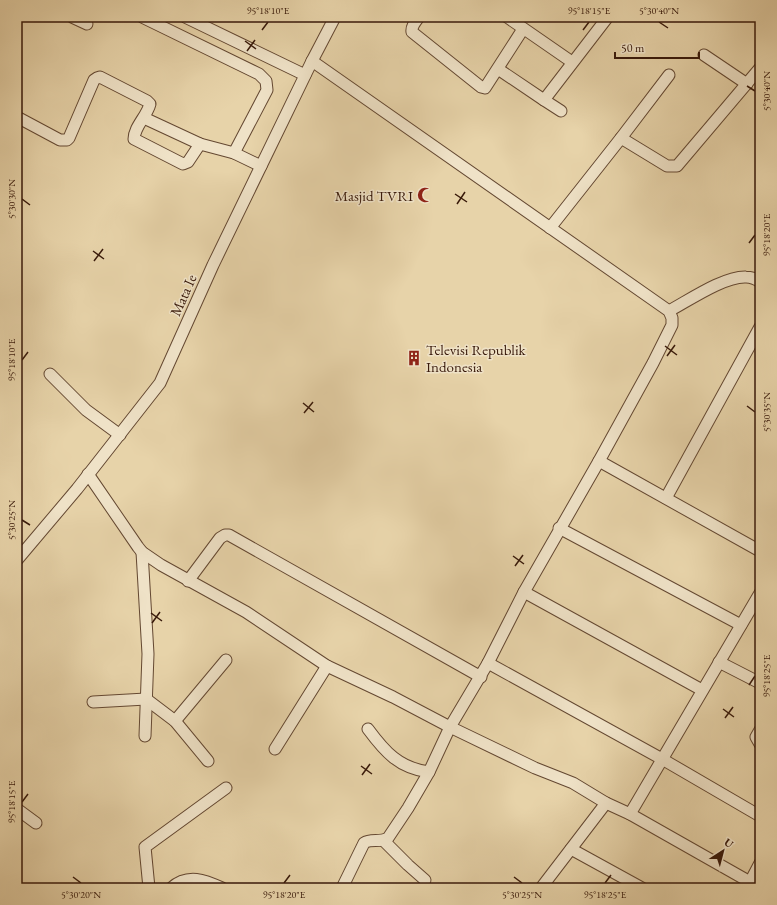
<svg xmlns="http://www.w3.org/2000/svg" width="777" height="905" viewBox="0 0 777 905" font-family="'EB Garamond',serif">
  <rect width="100%" height="100%" fill="#e7d3a9"/>
  <filter id="stains"><feTurbulence type="fractalNoise" baseFrequency=".005" numOctaves="4"/><feColorMatrix values="0 0 0 0 .2 0 0 0 0 .09 0 0 0 0 .02 0 0 0 .5 -.17"/></filter>
  <radialGradient id="worn" r=".72"><stop offset=".6" stop-color="#630" stop-opacity="0"/><stop offset="1" stop-color="#630" stop-opacity=".3"/></radialGradient>
  <g fill="none" stroke-linecap="round" stroke-linejoin="round">
    <g stroke="#644832" stroke-width="13">
      <g id="minor">
        <polyline points="72,17 87,24"/>
        <polyline points="142,17 259,74 266,81 267,90 234,153"/>
        <polyline points="185,17 305,75"/>
        <path d="M 419,17 C 416,21 411,26 412,32 L 481,87 L 485,88 L 523,29"/>
        <polyline points="507,17 572,62"/>
        <polyline points="704,55 747,84"/>
        <path d="M 312,61 L 669,311 L 672,318 L 672,325 L 653,363 L 599,461 L 524,592 L 488,663 L 450,727 L 429,772 L 408,808 L 388,838 C 380,843 371,838 364,843 L 342,888"/>
        <polyline points="498,69 544,100 607,18 606,17"/>
        <polyline points="544,100 561,111"/>
        <path d="M 17,117 L 60,140 L 67,140 L 69,138 L 94,80 L 97,78 L 100,77 L 147,101 L 150,104 C 147,116 134,127 134,139 L 138,141 L 183,164 L 188,162 L 200,144"/>
        <polyline points="144,118 200,144 234,153 261,166"/>
        <polyline points="621,138 667,166 677,166 760,68"/>
        <polyline points="550,228 621,138 669,75"/>
        <path d="M 669,311 C 688,301 724,276 746,277 C 751,277 756,279 760,282"/>
        <polyline points="50,374 86,410 120,435"/>
        <polyline points="599,461 760,551"/>
        <polyline points="88,474 138,547 142,552 161,565 246,612 327,666 393,697 450,727 535,768 573,783 606,803 630,814 750,882 760,863"/>
        <polyline points="666,498 760,327"/>
        <polyline points="559,528 741,625"/>
        <polyline points="142,552 148,654 145,736"/>
        <polyline points="17,560 77,489 160,383 213,265 312,61 335,17"/>
        <polyline points="188,581 220,538 225,535 229,535 481,677"/>
        <polyline points="524,592 702,690"/>
        <polyline points="719,662 760,683"/>
        <polyline points="488,663 662,759 760,816"/>
        <polyline points="93,702 146,699 175,721 208,761"/>
        <polyline points="175,721 226,660"/>
        <path d="M 368,729 C 385,752 399,768 429,772"/>
        <polyline points="760,730 756,737 760,744"/>
        <polyline points="275,749 327,666"/>
        <polyline points="17,809 36,823"/>
        <polyline points="630,814 760,593"/>
        <polyline points="384,841 408,865 425,880"/>
        <polyline points="571,849 642,888"/>
        <polyline points="149,888 145,847 226,788"/>
        <path d="M 171,888 C 188,873 205,880 222,888"/>
        <polyline points="541,888 606,803"/>
      </g>
    </g>
    <use href="#minor" stroke="#efe2c7" stroke-width="11"/>
  </g>
  <path fill="none" stroke="#38190a" stroke-width="1.5" d="M 659,22 L 668,28M 262,30 L 268,22M 583,30 L 589,22M 245,41 L 256,49M 247,51 L 255,40M 747,86 L 755,91M 455,194 L 467,202M 22,199 L 30,205M 457,204 L 465,192M 749,243 L 755,235M 93,251 L 104,259M 94,261 L 103,249M 665,346 L 677,355M 667,356 L 675,345M 22,360 L 28,352M 303,403 L 314,412M 747,406 L 755,412M 304,413 L 313,402M 22,520 L 30,525M 513,556 L 524,564M 515,566 L 523,555M 151,613 L 162,621M 152,623 L 160,612M 749,685 L 755,676M 723,709 L 734,717M 725,718 L 733,707M 361,766 L 372,774M 362,775 L 370,764M 22,802 L 28,794M 73,877 L 81,883M 514,877 L 522,883M 284,883 L 290,875M 605,883 L 611,875"/>
  <defs>
    <g id="mosque-bare" transform="scale(1.2)"><path d="M3.5-4.9A6 6 0 1 0 3.5 4.9A5 5 0 1 1 3.5-4.9Z" fill="#8f2418" stroke="#efe2c7" stroke-width="2.5" paint-order="stroke"/></g>
    <g id="building-bare" transform="scale(1.2)"><path d="M-4-6H4V6H1V3H-1V6H-4ZM-2.5-4.3h1.7v1.8h-1.7ZM.8-4.3h1.7v1.8H.8ZM-2.5-1h1.7V.8h-1.7ZM.8-1h1.7V.8H.8Z" fill="#8f2418" stroke="#efe2c7" stroke-width="2.5" paint-order="stroke"/></g>
  </defs>
  <g fill-rule="evenodd">
    <use href="#mosque-bare" x="425" y="195"/>
    <use href="#building-bare" x="414" y="358"/>
  </g>
  <g text-anchor="middle" dominant-baseline="central" stroke-width="3" stroke-linejoin="round" paint-order="stroke">
    <g font-size="15" fill="#38190a" stroke="#efe2c7" text-anchor="end">
      <text x="413" y="195">Masjid TVRI</text>
      <text x="426" y="349" text-anchor="start">Televisi Republik<tspan x="426" dy="17">Indonesia</tspan></text>
    </g>
    <g font-size="15" fill="#38190a" stroke="#efe2c7">
      <text transform="translate(183 295) rotate(-66)">Mata Ie</text>
    </g>
  </g>
  <rect width="777" height="905" fill="none" stroke="#e7d3a9" stroke-width="44"/>
  <g transform="translate(723 851) rotate(36)" stroke="#efe2c7" stroke-width="3" paint-order="stroke">
  <path d="M0-3L7 15L0 10L-7 15Z" fill="#38190a"/>
  <text y="-6" font-size="11" font-weight="bold" text-anchor="middle" fill="#38190a">U</text>
  </g>
  <path d="M615 52v6h84v-6" fill="none" stroke="#38190a" stroke-width="2"/>
  <text x="621" y="52" font-size="12" fill="#38190a" stroke="#efe2c7" stroke-width="3" paint-order="stroke">50 m</text>
  <rect x="22" y="22" width="733" height="861" fill="none" stroke="#38190a" stroke-width="1.5"/>
  <g font-size="10" text-anchor="middle" fill="#38190a">
    <text x="268" y="14">95°18'10"E</text>
    <text x="589" y="14">95°18'15"E</text>
    <text x="659" y="14">5°30'40"N</text>
    <text transform="translate(766 91) rotate(-90)" y="4">5°30'40"N</text>
    <text transform="translate(11 199) rotate(-90)" y="4">5°30'30"N</text>
    <text transform="translate(766 235) rotate(-90)" y="4">95°18'20"E</text>
    <text transform="translate(11 360) rotate(-90)" y="4">95°18'10"E</text>
    <text transform="translate(766 412) rotate(-90)" y="4">5°30'35"N</text>
    <text transform="translate(11 520) rotate(-90)" y="4">5°30'25"N</text>
    <text transform="translate(766 676) rotate(-90)" y="4">95°18'25"E</text>
    <text transform="translate(11 802) rotate(-90)" y="4">95°18'15"E</text>
    <text x="81" y="898">5°30'20"N</text>
    <text x="284" y="898">95°18'20"E</text>
    <text x="522" y="898">5°30'25"N</text>
    <text x="605" y="898">95°18'25"E</text>
  </g>
  <rect width="100%" height="100%" filter="url(#stains)"/>
  <rect width="100%" height="100%" fill="url(#worn)"/>
</svg>
